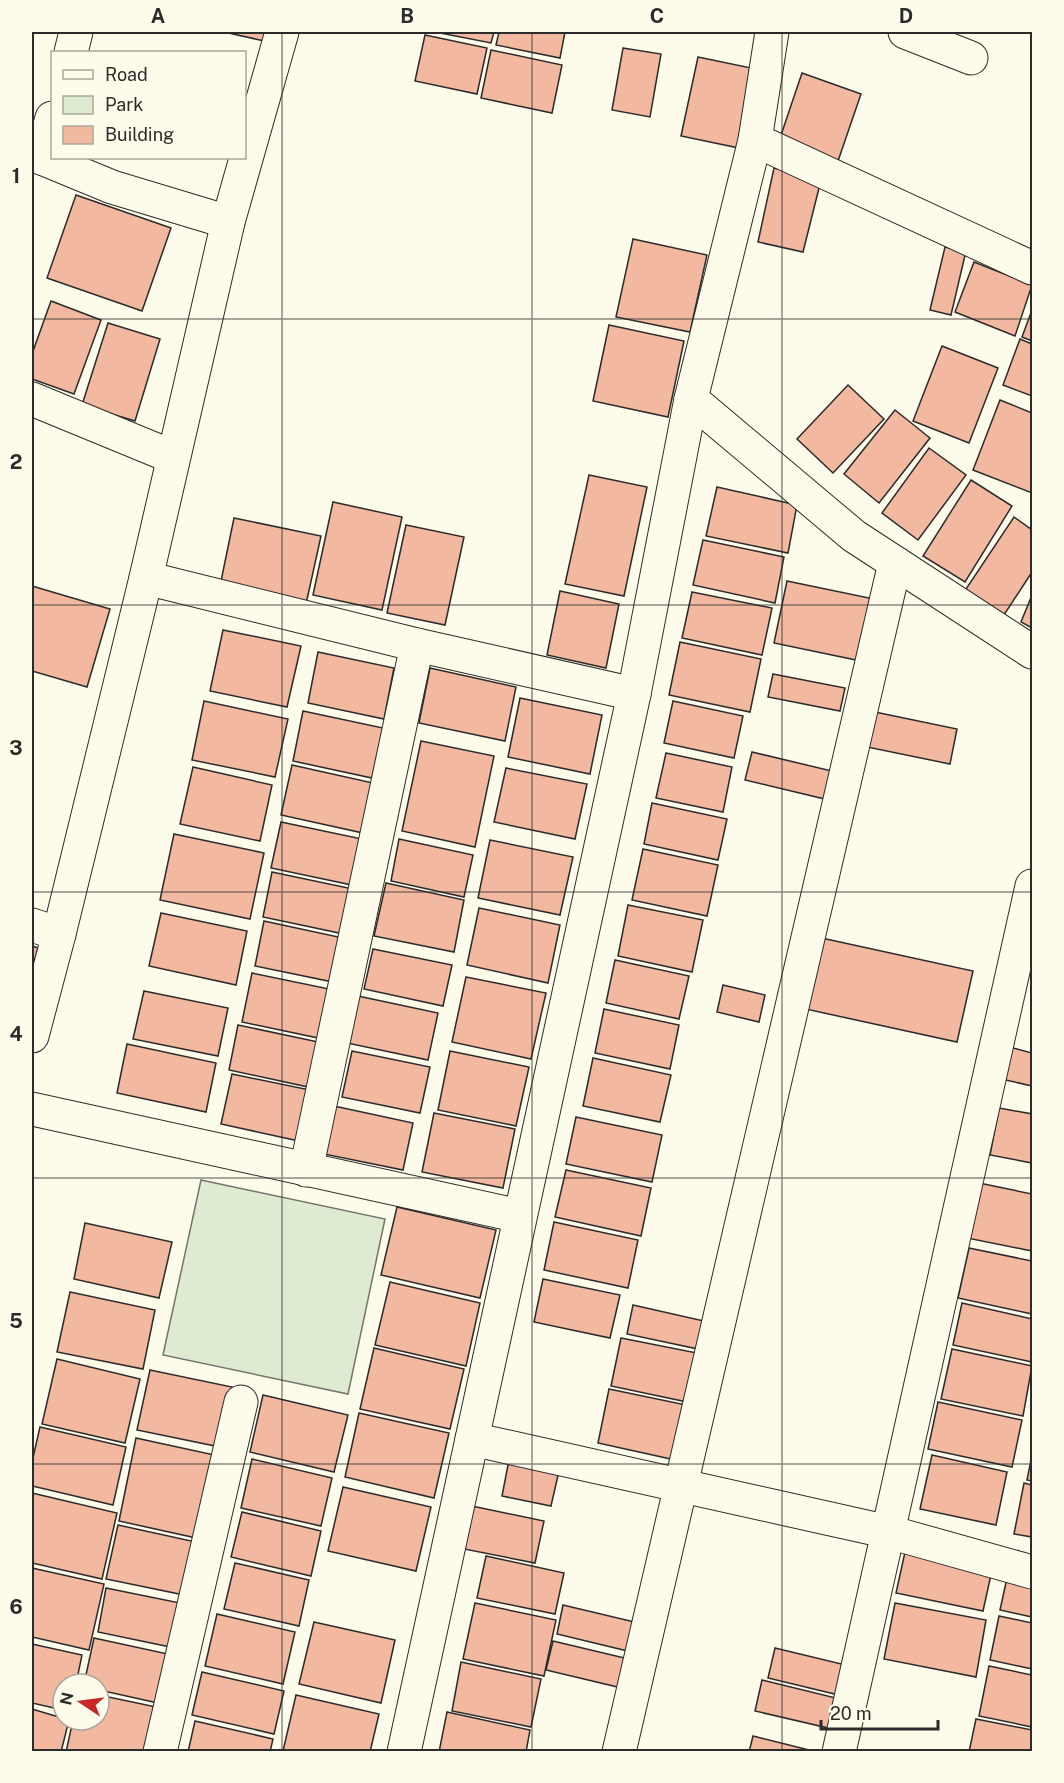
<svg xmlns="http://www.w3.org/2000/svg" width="1064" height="1783" viewBox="0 0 1064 1783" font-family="'Public Sans',sans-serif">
  <rect width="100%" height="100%" fill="#fdfbea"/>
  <polygon fill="#deebd1" stroke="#74746e" stroke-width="1.5" points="201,1180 385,1219 348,1394 163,1355"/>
  <g fill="#f2b8a0" stroke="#2b2b2b" stroke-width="1.5">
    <polygon points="224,32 271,32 269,42"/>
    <polygon points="435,32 494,32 491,43"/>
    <polygon points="499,32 565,32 560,58 496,45"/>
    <polygon points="425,35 487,48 477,94 415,81"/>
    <polygon points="623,48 661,54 650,117 612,110"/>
    <polygon points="491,50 562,65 552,113 481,98"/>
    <polygon points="698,57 756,69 739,148 681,136"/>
    <polygon points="802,73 861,94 838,161 779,141"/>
    <polygon points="774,168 821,180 803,252 758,242"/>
    <polygon points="76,195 171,228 142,311 47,278"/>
    <polygon points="633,239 707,255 690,332 616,317"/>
    <polygon points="945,247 966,251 951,315 930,310"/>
    <polygon points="974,262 1032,285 1015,336 955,312"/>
    <polygon points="51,301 101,320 74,394 32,379 32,354"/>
    <polygon points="1032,310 1032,341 1022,337"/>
    <polygon points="108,323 160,339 135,421 82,405"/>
    <polygon points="609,325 684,341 668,417 593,401"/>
    <polygon points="1020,339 1032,344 1032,396 1003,385"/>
    <polygon points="942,346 998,368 969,443 913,421"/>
    <polygon points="848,385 884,419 833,473 797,439"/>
    <polygon points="1000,400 1032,413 1032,493 973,470"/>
    <polygon points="895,410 930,438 879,503 844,474"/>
    <polygon points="929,448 966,475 918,540 882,513"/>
    <polygon points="589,475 647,487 624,596 565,584"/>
    <polygon points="971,480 1012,506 965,582 923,556"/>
    <polygon points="717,487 797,505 788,553 706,536"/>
    <polygon points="333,502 402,517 382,610 313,595"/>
    <polygon points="1014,517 1032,530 1032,572 1002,618 964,592"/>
    <polygon points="234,518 321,536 306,604 220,586"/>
    <polygon points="406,525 464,537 445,625 387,613"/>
    <polygon points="703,540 784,557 775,603 693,585"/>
    <polygon points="787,581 874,599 861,661 774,643"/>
    <polygon points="32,586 110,609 87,687 32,671"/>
    <polygon points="560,591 619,604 606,668 547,655"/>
    <polygon points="692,592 772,608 762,655 682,638"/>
    <polygon points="1032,595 1032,628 1021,622"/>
    <polygon points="223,630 301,646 287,707 210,691"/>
    <polygon points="680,642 761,659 750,712 669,695"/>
    <polygon points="318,652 394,668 384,719 308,703"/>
    <polygon points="430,668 516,687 505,741 419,723"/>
    <polygon points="773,674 845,688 840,711 768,697"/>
    <polygon points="520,698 602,715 590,774 508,757"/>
    <polygon points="204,701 288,719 275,777 192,760"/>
    <polygon points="673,701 743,716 734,758 664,743"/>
    <polygon points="303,711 383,728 372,778 293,761"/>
    <polygon points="875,712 957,729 950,764 867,747"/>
    <polygon points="421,741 494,756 475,847 402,831"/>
    <polygon points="752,752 836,772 829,800 745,780"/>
    <polygon points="666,753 732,767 723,812 656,798"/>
    <polygon points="292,765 373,783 363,833 281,815"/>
    <polygon points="193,767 272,785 260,841 180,824"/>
    <polygon points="506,768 587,784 575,839 494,822"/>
    <polygon points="652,803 727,819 718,860 644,844"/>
    <polygon points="281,822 362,839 352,885 271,868"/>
    <polygon points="174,834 264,853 250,919 160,900"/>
    <polygon points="399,839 473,855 464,897 391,881"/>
    <polygon points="490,840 573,857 560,915 478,898"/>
    <polygon points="643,849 718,865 707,916 632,900"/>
    <polygon points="272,872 353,889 344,934 263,917"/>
    <polygon points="386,883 464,900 454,952 374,936"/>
    <polygon points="628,905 703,920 692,972 618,956"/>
    <polygon points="479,908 560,925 548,983 467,965"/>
    <polygon points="161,913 247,931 236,985 149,966"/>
    <polygon points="264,921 343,938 333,982 255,966"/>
    <polygon points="817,937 973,971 957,1042 801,1008"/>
    <polygon points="32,946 38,948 32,970"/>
    <polygon points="373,949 452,965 443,1006 364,989"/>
    <polygon points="615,960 689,976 679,1019 606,1003"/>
    <polygon points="252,973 334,990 323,1039 242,1022"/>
    <polygon points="466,977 546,993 531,1059 452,1042"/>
    <polygon points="723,985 765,995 759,1022 717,1012"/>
    <polygon points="144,991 228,1008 218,1056 133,1039"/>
    <polygon points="358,996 438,1013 428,1060 347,1043"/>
    <polygon points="604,1009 679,1025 670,1069 595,1053"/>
    <polygon points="238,1025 323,1043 313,1088 229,1070"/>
    <polygon points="127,1044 216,1063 206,1112 117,1093"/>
    <polygon points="1009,1047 1032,1053 1032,1086 1001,1079"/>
    <polygon points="352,1051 430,1067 420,1113 342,1097"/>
    <polygon points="450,1051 529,1067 516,1126 438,1110"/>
    <polygon points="593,1058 671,1075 660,1122 583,1106"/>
    <polygon points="232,1074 310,1090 299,1141 221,1124"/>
    <polygon points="334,1106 413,1123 403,1170 324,1154"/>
    <polygon points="999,1108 1032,1114 1032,1163 990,1155"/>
    <polygon points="434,1113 515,1129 503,1188 422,1172"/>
    <polygon points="576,1117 662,1135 652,1182 566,1164"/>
    <polygon points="566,1170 651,1188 641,1236 555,1217"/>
    <polygon points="979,1183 1032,1194 1032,1251 967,1238"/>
    <polygon points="397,1207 496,1230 480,1298 381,1275"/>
    <polygon points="554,1222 638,1240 628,1288 544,1270"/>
    <polygon points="85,1223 172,1242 159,1298 74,1279"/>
    <polygon points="969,1248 1032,1261 1032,1314 958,1298"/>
    <polygon points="543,1279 620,1295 610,1338 534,1322"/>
    <polygon points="390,1282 480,1303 466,1366 375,1345"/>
    <polygon points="70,1292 155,1310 143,1369 57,1352"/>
    <polygon points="962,1303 1032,1319 1032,1362 953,1345"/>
    <polygon points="633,1305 704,1321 698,1349 627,1334"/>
    <polygon points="621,1338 702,1354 692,1403 611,1386"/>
    <polygon points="374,1348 464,1369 450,1429 360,1409"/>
    <polygon points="952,1349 1032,1366 1023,1416 941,1399"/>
    <polygon points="57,1359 140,1379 125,1443 42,1424"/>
    <polygon points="150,1370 232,1387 220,1447 137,1430"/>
    <polygon points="609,1389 691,1406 680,1461 598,1443"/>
    <polygon points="263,1395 348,1415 334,1472 250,1452"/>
    <polygon points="938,1402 1022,1420 1012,1467 928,1449"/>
    <polygon points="359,1413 449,1433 434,1498 345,1477"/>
    <polygon points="40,1427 126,1447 113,1505 32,1486 32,1462"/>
    <polygon points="136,1438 219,1456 201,1539 119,1521"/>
    <polygon points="932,1455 1007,1472 996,1525 920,1509"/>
    <polygon points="1032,1455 1032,1481 1027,1480"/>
    <polygon points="252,1459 332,1478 321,1526 241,1508"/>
    <polygon points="509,1460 559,1471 551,1506 502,1496"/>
    <polygon points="1024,1483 1032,1485 1032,1537 1014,1534"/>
    <polygon points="343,1487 431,1507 416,1571 328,1551"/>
    <polygon points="32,1493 117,1513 102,1579 32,1563"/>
    <polygon points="467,1505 544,1521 535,1563 459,1548"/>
    <polygon points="242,1512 321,1531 311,1576 231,1557"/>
    <polygon points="118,1525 205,1544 194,1597 106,1579"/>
    <polygon points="907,1543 994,1561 983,1611 896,1593"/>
    <polygon points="486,1556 564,1573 555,1614 477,1598"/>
    <polygon points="235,1563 309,1580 299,1626 224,1609"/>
    <polygon points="32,1568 104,1584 89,1650 32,1637"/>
    <polygon points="1007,1578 1032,1583 1032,1617 1000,1610"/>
    <polygon points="106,1588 190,1605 180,1649 98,1632"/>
    <polygon points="475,1603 556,1620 544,1676 463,1659"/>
    <polygon points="895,1603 986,1620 976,1677 884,1659"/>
    <polygon points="563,1605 643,1624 636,1653 557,1634"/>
    <polygon points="217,1614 295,1632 283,1684 205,1666"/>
    <polygon points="999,1616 1032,1623 1032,1669 990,1660"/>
    <polygon points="314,1622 395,1640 381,1703 299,1684"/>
    <polygon points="94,1638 177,1656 167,1705 99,1690 99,1684 84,1684"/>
    <polygon points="553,1641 633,1660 626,1689 546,1670"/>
    <polygon points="32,1644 82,1655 76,1684 63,1684 63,1710 32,1703"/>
    <polygon points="775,1648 854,1667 847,1697 768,1678"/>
    <polygon points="461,1662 541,1679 531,1727 452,1711"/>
    <polygon points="989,1666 1032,1675 1032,1727 979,1716"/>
    <polygon points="202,1672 284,1691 274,1734 192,1715"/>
    <polygon points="762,1680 844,1700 837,1730 755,1711"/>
    <polygon points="99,1695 161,1708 152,1752 66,1752 73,1720 99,1720"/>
    <polygon points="296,1695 379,1714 370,1752 283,1751"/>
    <polygon points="32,1709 69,1720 61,1752 32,1752"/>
    <polygon points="447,1712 530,1730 526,1752 439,1752"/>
    <polygon points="976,1719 1032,1730 1032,1752 969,1752"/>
    <polygon points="195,1721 273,1739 270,1752 188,1752"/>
    <polygon points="753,1736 817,1752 749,1752"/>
  </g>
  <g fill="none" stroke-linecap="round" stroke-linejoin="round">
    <g stroke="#2b2b2b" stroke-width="35">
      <g id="minor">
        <polyline points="905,32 971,58"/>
        <polyline points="71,52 76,32"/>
        <polyline points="755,140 1032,268"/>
        <polyline points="32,154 112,187 228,222"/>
        <polyline points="41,158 52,118"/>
        <polyline points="32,399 173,457"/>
        <polyline points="691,399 854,536 1032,652"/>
        <polyline points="146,578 417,645 634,694"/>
        <polyline points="32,925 59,934"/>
        <polyline points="32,1036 59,934 146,578 228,222 282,32"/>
        <polyline points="32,1109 520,1216"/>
        <polyline points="306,1170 417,645"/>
        <polyline points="472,1439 889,1532 1032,1572"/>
        <polyline points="160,1752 241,1402"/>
        <polyline points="404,1752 634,694 691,399 755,140 772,32"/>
        <polyline points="619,1752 895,563"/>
        <polyline points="839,1752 1032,886"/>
      </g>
    </g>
    <use href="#minor" stroke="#fdfbea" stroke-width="33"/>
  </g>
  <path fill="none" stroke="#2b2b2b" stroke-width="1.5" stroke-opacity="0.55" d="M 282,32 L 282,1752M 532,32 L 532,1752M 782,32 L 782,1752M 32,319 L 1032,319M 32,605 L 1032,605M 32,892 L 1032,892M 32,1178 L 1032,1178M 32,1464 L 1032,1464"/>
  <rect width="1064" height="1783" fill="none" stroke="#fdfbea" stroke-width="66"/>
  <rect x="51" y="51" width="195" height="108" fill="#fdfbea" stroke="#a9a89e" stroke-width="1.5"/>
  <rect x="63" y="70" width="30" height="9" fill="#fdfbea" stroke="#a9a89e" stroke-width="1.5"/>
  <text x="105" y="81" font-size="18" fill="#2b2b2b">Road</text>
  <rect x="63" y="96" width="30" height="18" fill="#deebd1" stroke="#a9a89e" stroke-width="1.5"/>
  <text x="105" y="111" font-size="18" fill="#2b2b2b">Park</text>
  <rect x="63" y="126" width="30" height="18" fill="#f2b8a0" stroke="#a9a89e" stroke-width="1.5"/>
  <text x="105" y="141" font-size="18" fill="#2b2b2b">Building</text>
  <g transform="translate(81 1702) rotate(283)"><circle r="28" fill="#fdfbea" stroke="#a9a89e" stroke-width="1.5"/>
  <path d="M0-4.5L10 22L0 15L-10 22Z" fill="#c62828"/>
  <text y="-9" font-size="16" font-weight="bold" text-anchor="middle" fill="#2b2b2b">N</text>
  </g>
  <path d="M821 1720v9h117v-9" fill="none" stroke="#2b2b2b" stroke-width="3"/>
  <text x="830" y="1720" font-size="18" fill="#2b2b2b" stroke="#fdfbea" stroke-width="4.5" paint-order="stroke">20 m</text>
  <rect x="33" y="33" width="998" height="1717" fill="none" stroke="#2b2b2b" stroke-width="2"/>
  <g font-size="20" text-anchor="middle" font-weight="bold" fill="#2b2b2b">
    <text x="158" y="23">A</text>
    <text x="407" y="23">B</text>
    <text x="657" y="23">C</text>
    <text x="906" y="23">D</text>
    <text x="16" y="183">1</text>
    <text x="16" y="469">2</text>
    <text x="16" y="755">3</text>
    <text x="16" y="1041">4</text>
    <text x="16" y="1328">5</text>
    <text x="16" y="1614">6</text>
  </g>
</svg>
